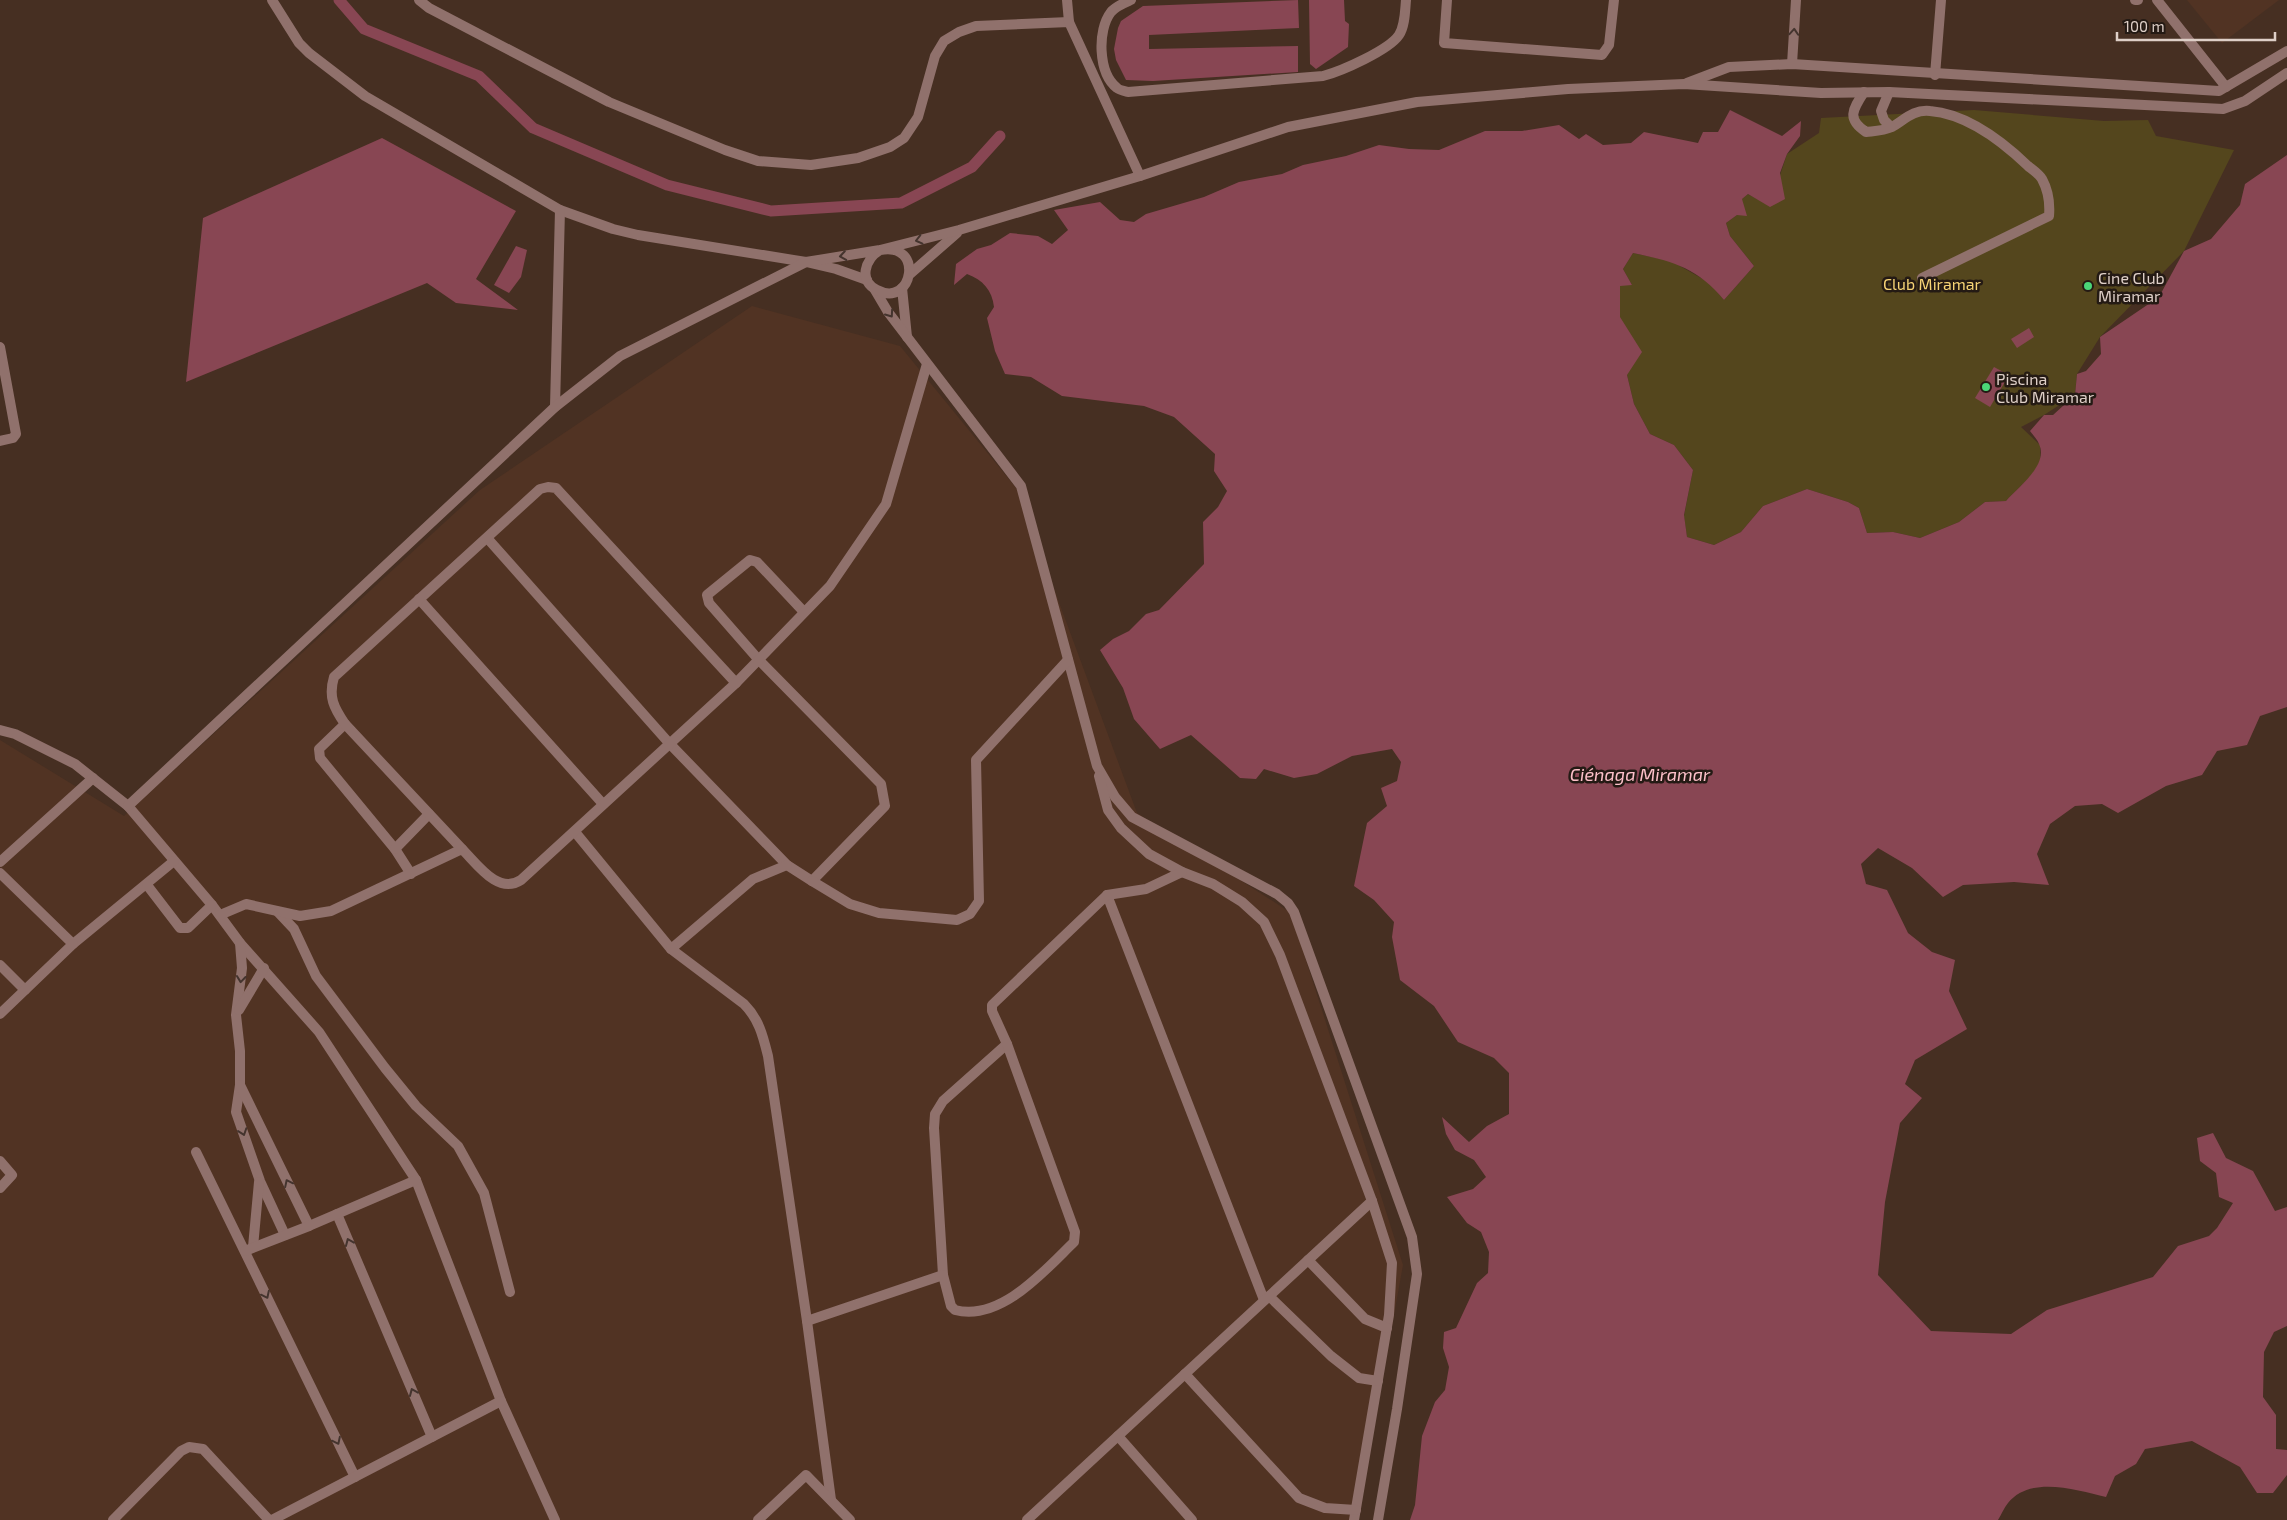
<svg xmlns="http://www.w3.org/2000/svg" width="2287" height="1520" viewBox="0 0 2287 1520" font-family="'Exo 2',sans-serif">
  <rect width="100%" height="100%" fill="#462f22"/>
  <g fill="#513323">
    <polygon points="2187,0 2279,0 2222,43"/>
    <polygon points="752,306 900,346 1017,489 1137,813 1291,913 1403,1265 1357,1520 0,1520 0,740 124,816 480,490"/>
  </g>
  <path fill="#54461d" d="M 1974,110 L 2104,121 L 2148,120 L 2156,136 L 2234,150 L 2184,251 L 2100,337 L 2077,374 L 2075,395 L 2044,415 L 2021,427 L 2040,445 C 2040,450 2041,457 2040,461 C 2037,473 2015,491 2006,501 L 1985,502 L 1959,522 L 1920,538 L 1893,532 L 1867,533 L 1859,508 L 1848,502 L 1807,489 L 1763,506 L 1741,532 L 1714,545 L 1687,537 L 1684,516 L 1693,470 L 1674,445 L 1650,434 L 1634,404 L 1627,375 L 1620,317 L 1620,285 L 1632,285 L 1623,269 L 1633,253 L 1671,261 L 1710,283 L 1724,300 L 1754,266 L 1730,236 L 1726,223 L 1737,215 L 1742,199 L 1748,194 L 1770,206 L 1787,154 L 1819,133 L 1821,118 Z"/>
  <g fill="#884653">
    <polygon points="1298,0 1299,28 1149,35 1149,49 1298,46 1298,72 1153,81 1126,80 1116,60 1114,49 1118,28 1121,21 1143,6"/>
    <polygon points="1309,0 1344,0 1345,21 1349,24 1348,47 1316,69 1310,64"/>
    <path d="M 1730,110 L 1782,136 L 1801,121 L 1800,136 L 1787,154 L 1780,173 L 1785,199 L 1770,207 L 1748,194 L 1742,199 L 1747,216 L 1737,215 L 1726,223 L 1730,236 L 1754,266 L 1724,300 C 1698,268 1672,261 1633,253 L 1623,269 L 1632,285 L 1620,286 L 1620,317 L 1642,352 L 1627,375 L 1634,404 L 1650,434 L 1674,445 L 1693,470 L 1684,515 L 1687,537 L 1714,545 L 1741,532 L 1763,506 L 1807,489 L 1848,502 L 1859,508 L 1867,533 L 1893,532 L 1920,538 L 1959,522 L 1985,502 L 2006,501 C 2018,487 2049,465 2039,444 C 2037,439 2033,435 2030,431 L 2044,415 L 2053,415 L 2075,395 L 2077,374 L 2086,371 L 2101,354 L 2100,337 L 2159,297 L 2184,251 L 2211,239 L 2240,205 L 2245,184 L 2287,155 L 2287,707 L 2260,716 L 2247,745 L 2217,751 L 2202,775 L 2166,786 L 2118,813 L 2102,804 L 2075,806 L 2050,824 L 2037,854 L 2049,885 L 2014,882 L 1963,885 L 1943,897 L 1912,868 L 1878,848 L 1861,864 L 1866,884 L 1887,890 L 1908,933 L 1932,952 L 1955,960 L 1949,991 L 1967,1029 L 1915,1060 L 1905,1084 L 1922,1098 L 1900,1123 L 1885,1202 L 1878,1275 L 1931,1331 L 2011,1334 L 2047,1310 L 2153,1277 L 2178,1246 L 2209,1236 L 2217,1228 L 2233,1203 L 2219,1197 L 2216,1173 L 2200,1161 L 2197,1138 L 2213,1133 L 2226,1158 L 2253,1171 L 2275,1211 L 2287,1207 L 2287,1326 L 2274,1332 L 2264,1352 L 2263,1397 L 2276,1415 L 2276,1449 L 2287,1450 L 2287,1475 L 2273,1493 L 2257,1493 L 2240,1467 L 2192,1441 L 2145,1449 L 2136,1464 L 2115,1476 L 2106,1497 C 2077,1490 2030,1475 2008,1503 C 2004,1508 2001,1515 1998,1520 L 1410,1520 L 1415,1505 L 1422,1436 L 1435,1402 L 1445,1390 L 1449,1367 L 1443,1348 L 1444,1332 L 1456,1328 L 1477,1283 L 1488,1273 L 1489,1252 L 1481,1232 L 1467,1223 L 1447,1197 L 1473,1189 L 1486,1177 L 1474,1160 L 1455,1150 L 1446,1134 L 1442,1117 L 1469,1142 L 1487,1126 L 1509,1114 L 1509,1073 L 1494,1058 L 1458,1042 L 1434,1006 L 1400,980 L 1392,937 L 1394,922 L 1374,900 L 1354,886 L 1367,823 L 1387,806 L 1381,788 L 1397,781 L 1401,762 L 1392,749 L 1352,756 L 1317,774 L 1294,778 L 1264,769 L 1256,779 L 1240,778 L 1191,735 L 1160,749 L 1134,719 L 1123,688 L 1100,650 L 1113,639 L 1129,631 L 1146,614 L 1159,610 L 1204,564 L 1203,522 L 1218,507 L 1227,491 L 1214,471 L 1215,454 L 1174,417 L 1144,406 L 1062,396 L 1031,377 L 1005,374 L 995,351 L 987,318 L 994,307 C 992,290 983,280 967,274 L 954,285 L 956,264 L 977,249 L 991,245 L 1010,233 L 1038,236 L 1052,244 L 1068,230 L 1054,210 L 1100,202 L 1120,220 L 1134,222 L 1146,214 L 1204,197 L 1239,182 L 1282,174 L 1303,165 L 1346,156 L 1379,145 L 1409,149 L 1439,150 L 1485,131 L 1522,131 L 1559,125 L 1579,139 L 1586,134 L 1603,145 L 1631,143 L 1644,132 L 1698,143 L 1703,132 L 1718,132 Z"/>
    <polygon points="382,138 516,211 476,279 518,310 456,303 427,283 186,382 203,218"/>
    <polygon points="516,246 527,250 521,277 509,293 494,285"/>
    <polygon points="2029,328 2034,337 2017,348 2011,339"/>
    <polygon points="1994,367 2009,375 1990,407 1975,398"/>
  </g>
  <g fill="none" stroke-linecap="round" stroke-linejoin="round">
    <polyline stroke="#884653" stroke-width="11" points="339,0 364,29 479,76 533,128 667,185 771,211 901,203 972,167 1000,136"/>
    <g stroke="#90716c" stroke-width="10">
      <polyline points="272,0 299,43 309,53 365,96 560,210 613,229 638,235 806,262 836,269 867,280"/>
      <polyline points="419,0 429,8 609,102 725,150 758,161 811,165 858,158 890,147 904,138 918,117 935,56 944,41 959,32 976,26 1069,22 1140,176"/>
      <polyline points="1067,0 1069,22"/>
      <path d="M 1131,0 C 1124,3 1116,6 1111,12 C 1097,30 1098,73 1117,88 C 1119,90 1124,91 1128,92 L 1323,76 C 1342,71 1389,50 1399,35 C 1405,26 1405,11 1406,0"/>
      <polyline points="1447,0 1444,43 1602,55 1609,45 1614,0"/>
      <polyline points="2135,0 2138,0"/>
      <polyline points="2157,0 2226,87"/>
      <polyline points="1792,64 1796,0"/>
      <polyline points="1935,75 1941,0"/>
      <polyline points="1687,83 1729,67 1792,64 2219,91 2287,51"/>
      <path d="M 1864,92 C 1853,109 1846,119 1866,132 C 1874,131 1883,131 1892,127 C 1904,120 1914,109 1930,111 C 1967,114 2002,141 2028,166 C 2033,170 2039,174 2042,179 C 2048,190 2050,204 2049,216 L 1922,278"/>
      <polyline points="1889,92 1881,111 1884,120 1891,127"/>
      <polyline points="910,274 957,233"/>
      <polyline points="902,288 907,337"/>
      <polyline points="875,290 888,312 1021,486 1097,766 1115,797 1132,817 1277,894 1288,903 1294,912 1412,1237 1417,1274 1397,1409 1378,1520"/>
      <polyline points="0,347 16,434 13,438 0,441"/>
      <polyline points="555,407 560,210"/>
      <polyline points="488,539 669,743 787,865 812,881 885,806 881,784 758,659 709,603 707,595 750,560 757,562 804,612"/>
      <polyline points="419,599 603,804"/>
      <polyline points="345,724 319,749 320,758 395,849 411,874"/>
      <polyline points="0,730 15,734 75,764 128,806 212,905 240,943 319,1032 416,1180 501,1401 555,1520"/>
      <polyline points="1099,776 1108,810 1121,828 1149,854 1182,872 1213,884 1242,902 1264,922 1280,955 1372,1201 1392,1263 1389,1315 1354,1520"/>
      <path d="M 128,806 L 555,407 L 620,356 L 806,262 L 880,250 C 925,241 913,309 877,290 C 858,281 865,259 880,250 L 959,230 L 1140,176 L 1288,127 L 1417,102 L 1568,89 L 1684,84 L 1821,93 L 1889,92 L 2223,109 L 2245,101 L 2287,73"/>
      <polyline points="575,832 671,949"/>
      <polyline points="395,849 429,814"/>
      <path d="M 462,849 L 345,724 C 334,708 328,697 334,677 L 540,489 L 548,487 L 556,488 L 736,683"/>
      <polyline points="0,862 93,778"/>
      <path d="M 787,865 L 753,879 L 671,949 L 744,1004 C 759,1019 763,1036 768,1056 L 807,1321"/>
      <polyline points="0,873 73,944 174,861"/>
      <polyline points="812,881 850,904 879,913 957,920 970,914 979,901 976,760 1068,660"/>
      <polyline points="147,885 180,928 188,928 212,905"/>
      <polyline points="1107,895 1264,1300"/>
      <polyline points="278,912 294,929 316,976 385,1068 416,1106 458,1146 484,1193 510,1292"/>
      <path d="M 220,915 L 246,904 L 300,916 L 331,911 L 462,849 C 478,865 498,895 521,880 L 736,683 L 830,586 L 886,504 L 927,364"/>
      <polyline points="240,943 242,968 236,1015 240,1051 240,1085 236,1112 260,1181 285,1235"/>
      <polyline points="0,965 25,990"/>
      <polyline points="239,1010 264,968"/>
      <polyline points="0,1014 73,944"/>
      <polyline points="240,1085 309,1226"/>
      <polyline points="196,1152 355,1477"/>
      <polyline points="0,1161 12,1175 0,1188"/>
      <polyline points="337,1214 432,1437"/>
      <polyline points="253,1247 259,1182"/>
      <polyline points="245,1251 309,1226 416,1180"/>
      <polyline points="1308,1260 1365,1319 1387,1328"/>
      <polyline points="943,1275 934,1128 935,1114 943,1101 1007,1044"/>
      <polyline points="1269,1296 1331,1356 1359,1378 1378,1381"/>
      <polyline points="1185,1374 1299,1498 1325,1508 1356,1510"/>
      <polyline points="1118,1436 1192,1520"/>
      <path d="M 831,1500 L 807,1321 L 943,1275 L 951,1306 L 955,1310 C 1001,1322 1045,1270 1074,1242 L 1075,1232 L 1007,1044 L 992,1011 L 992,1005 L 1107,895 L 1146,889 L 1182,872"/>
      <polyline points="113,1520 181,1451 189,1447 203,1449 269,1520"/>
      <polyline points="272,1520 501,1401"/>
      <polyline points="758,1520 806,1475 850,1520"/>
      <polyline points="1027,1520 1372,1201"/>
    </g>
  </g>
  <defs><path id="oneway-chevron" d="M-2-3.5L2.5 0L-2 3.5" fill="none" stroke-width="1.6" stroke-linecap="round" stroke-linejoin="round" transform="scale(1.25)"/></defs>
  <g stroke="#44342e">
    <use href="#oneway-chevron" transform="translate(1794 32) rotate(-86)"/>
    <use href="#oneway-chevron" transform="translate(919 240) rotate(166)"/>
    <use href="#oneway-chevron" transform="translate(843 256) rotate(171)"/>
    <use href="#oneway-chevron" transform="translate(890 314) rotate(55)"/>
    <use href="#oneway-chevron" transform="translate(241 979) rotate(96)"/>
    <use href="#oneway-chevron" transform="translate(243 1132) rotate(71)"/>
    <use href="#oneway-chevron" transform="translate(288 1183) rotate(-116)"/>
    <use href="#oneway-chevron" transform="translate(349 1242) rotate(-113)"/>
    <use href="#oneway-chevron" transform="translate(266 1295) rotate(64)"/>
    <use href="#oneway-chevron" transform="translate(413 1392) rotate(-113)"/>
    <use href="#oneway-chevron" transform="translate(337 1441) rotate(64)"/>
  </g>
  <g fill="#4bd677" stroke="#241a14" stroke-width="2">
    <circle cx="2088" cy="286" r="5"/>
    <circle cx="1986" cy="387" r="5"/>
  </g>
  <g text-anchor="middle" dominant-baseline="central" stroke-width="5" stroke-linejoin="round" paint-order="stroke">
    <g font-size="16" fill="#decfc7" stroke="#241a14" text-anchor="start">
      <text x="2098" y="277">Cine Club<tspan x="2098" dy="18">Miramar</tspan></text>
      <text x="1996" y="378">Piscina<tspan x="1996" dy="18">Club Miramar</tspan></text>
    </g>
    <g font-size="16" fill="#f6d375" stroke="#241a14">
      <text x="1932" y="283">Club Miramar</text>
    </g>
    <g font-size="18" font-style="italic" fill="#fdc0c9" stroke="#241a14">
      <text x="1640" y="774">Ciénaga Miramar</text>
    </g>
  </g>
  <path d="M2117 32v8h158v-8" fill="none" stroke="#decfc7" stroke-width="2.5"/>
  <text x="2124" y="32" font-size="15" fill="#decfc7" stroke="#241a14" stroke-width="4" paint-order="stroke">100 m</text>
</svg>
